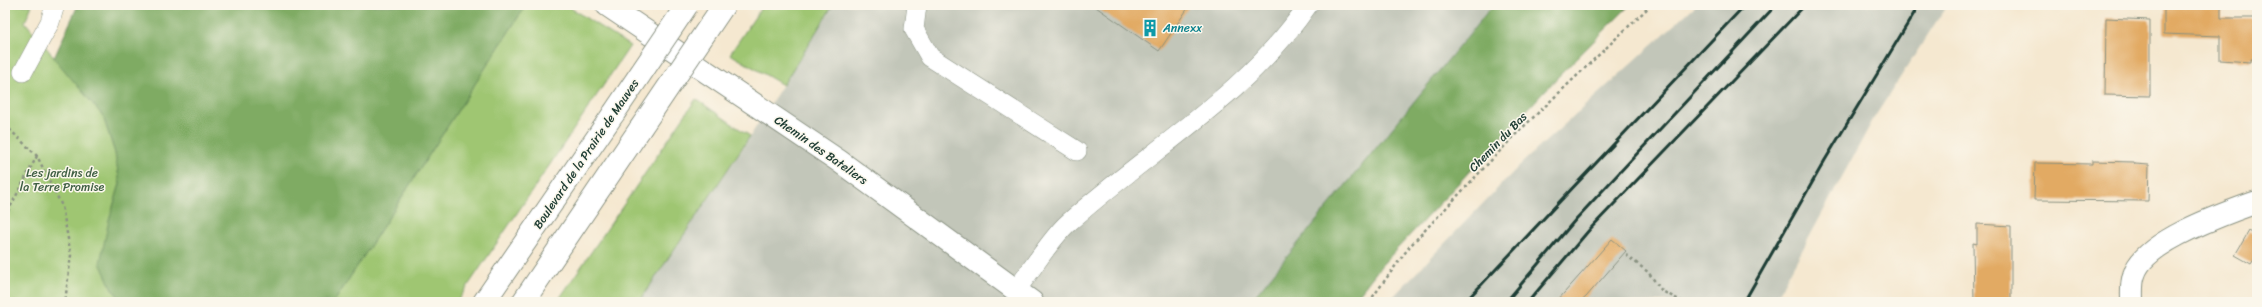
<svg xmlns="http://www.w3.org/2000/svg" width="2262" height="307" viewBox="0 0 2262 307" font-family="Sriracha,sans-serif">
  <rect width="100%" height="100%" fill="#fbf7ec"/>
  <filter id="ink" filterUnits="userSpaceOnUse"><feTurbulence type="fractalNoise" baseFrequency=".025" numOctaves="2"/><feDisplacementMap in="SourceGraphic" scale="8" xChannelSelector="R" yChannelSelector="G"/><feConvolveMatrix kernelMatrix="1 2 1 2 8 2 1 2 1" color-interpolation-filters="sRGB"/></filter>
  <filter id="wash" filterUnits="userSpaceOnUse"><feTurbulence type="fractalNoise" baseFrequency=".012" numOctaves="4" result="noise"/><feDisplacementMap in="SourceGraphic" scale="16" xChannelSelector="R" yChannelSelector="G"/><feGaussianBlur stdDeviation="0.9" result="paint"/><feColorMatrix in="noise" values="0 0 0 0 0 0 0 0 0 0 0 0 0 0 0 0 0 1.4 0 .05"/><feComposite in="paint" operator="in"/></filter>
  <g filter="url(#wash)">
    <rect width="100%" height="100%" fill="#f5e8d0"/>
    <g fill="#c2c6b9">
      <polygon points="833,5 1493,5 1250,302 639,302 744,146"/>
      <polygon points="1696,5 1947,5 1874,118 1774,302 1388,302 1523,162"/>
    </g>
    <g fill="#9fc672" stroke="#5f8253">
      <polygon points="5,5 32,5 25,22 103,116 115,153 120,184 109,220 112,289 124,302 5,302"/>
      <polygon points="526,5 566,5 630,46 457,302 334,302"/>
      <polygon points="763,5 833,5 783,85 730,54"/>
      <polygon points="696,99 750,136 639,302 557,302"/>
    </g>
    <g fill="#7fab64" stroke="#4f744c">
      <polygon points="78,5 526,5 334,302 124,302 112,289 100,263 109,220 120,184 115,153 103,116 54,58"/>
      <polygon points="1493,5 1630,5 1556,79 1381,266 1353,302 1250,302"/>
    </g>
    <g id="blocks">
      <g fill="#e2aa64">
        <polygon points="1093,5 1190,5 1159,51"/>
        <polygon points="2164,5 2221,5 2221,18 2257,18 2257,59 2251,59 2251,62 2220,60 2220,36 2164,34"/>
        <polygon points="2106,18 2150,20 2150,96 2105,95"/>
        <polygon points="2092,161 2134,162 2135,164 2149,165 2148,201 2034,200 2035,163 2092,164"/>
        <polygon points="1977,224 2011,226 2011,302 1974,302 1973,243 1977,244"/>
        <polygon points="2249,231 2257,236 2257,259 2255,258 2251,264 2235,255"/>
        <polygon points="1612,239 1626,251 1586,297 1580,302 1556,302"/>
      </g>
    </g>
  </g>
  <g filter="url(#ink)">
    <use href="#blocks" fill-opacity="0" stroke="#8a9282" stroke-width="1"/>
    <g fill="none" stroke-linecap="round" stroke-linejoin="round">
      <g stroke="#8a9282" stroke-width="20">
        <g id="service">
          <polyline points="917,5 914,29 930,57 1077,151"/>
          <polyline points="23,72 50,22 55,5"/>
          <path d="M 1016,290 C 1031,271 1051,238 1068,223 C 1148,151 1247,95 1308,5"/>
        </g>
      </g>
      <g stroke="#8a9282" stroke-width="24">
        <g id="minor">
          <polyline points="607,5 839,161 1032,302"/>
          <path d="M 2132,302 C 2132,293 2131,283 2134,275 C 2143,241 2226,213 2257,202"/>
        </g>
      </g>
      <g stroke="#8a9282" stroke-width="24">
        <g id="primary">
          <polyline points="484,302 614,113"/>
          <polyline points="523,302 640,129"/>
        </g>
      </g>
      <g stroke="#8a9282" stroke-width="2.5" stroke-dasharray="3 3" stroke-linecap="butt">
        <polyline points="5,125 37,156 62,206 71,255 65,302"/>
        <polyline points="5,217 37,156"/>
        <polyline points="1626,255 1648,272 1662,291 1683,302"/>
        <polyline points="1369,302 1410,246 1518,132 1651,5"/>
      </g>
      <use href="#service" stroke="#fff" stroke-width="19"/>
      <use href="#minor" stroke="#fff" stroke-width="22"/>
      <use href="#primary" stroke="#fff" stroke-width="22"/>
      <g stroke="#1f3d34" stroke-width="3">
        <polyline points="1465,302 1745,5"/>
        <polyline points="1506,302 1576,219 1776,5"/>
        <polyline points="1528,302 1590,229 1805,5"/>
        <polyline points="1744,302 1825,160 1919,5"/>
      </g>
      <g stroke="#8a9282" stroke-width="24" stroke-linecap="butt">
        <g id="primary-bridge">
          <polyline points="614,113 687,5"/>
          <polyline points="640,129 724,5"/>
        </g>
      </g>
      <use href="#primary-bridge" stroke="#fff" stroke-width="22"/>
    </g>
  </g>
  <defs>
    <g id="building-bare" transform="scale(1.38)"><path d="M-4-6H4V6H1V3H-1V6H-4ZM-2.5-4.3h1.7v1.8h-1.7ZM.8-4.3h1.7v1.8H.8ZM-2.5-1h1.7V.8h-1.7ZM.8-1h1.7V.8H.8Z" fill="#0f9aa8" stroke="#fbf7ec" stroke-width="2.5" paint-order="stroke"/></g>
  </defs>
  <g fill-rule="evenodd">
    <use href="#building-bare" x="1150" y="28"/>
  </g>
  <g text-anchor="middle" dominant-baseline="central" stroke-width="3" stroke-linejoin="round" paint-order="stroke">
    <g font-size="12" fill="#0d838f" stroke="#fbf7ec" text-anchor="start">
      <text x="1163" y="28">Annexx</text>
    </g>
    <g font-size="12" fill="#1f3d34" stroke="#fbf7ec">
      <text transform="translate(1498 142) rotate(-46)">Chemin du Bas</text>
      <text transform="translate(821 150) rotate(35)">Chemin des Bateliers</text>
      <text transform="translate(586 154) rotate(-56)">Boulevard de la Prairie de Mauves</text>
    </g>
    <g font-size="12" fill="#3f5f44" stroke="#fbf7ec">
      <text x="62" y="173">Les jardins de<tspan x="62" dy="14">la Terre Promise</tspan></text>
    </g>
  </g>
  <rect width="2262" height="307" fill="none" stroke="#fbf7ec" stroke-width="20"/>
</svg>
